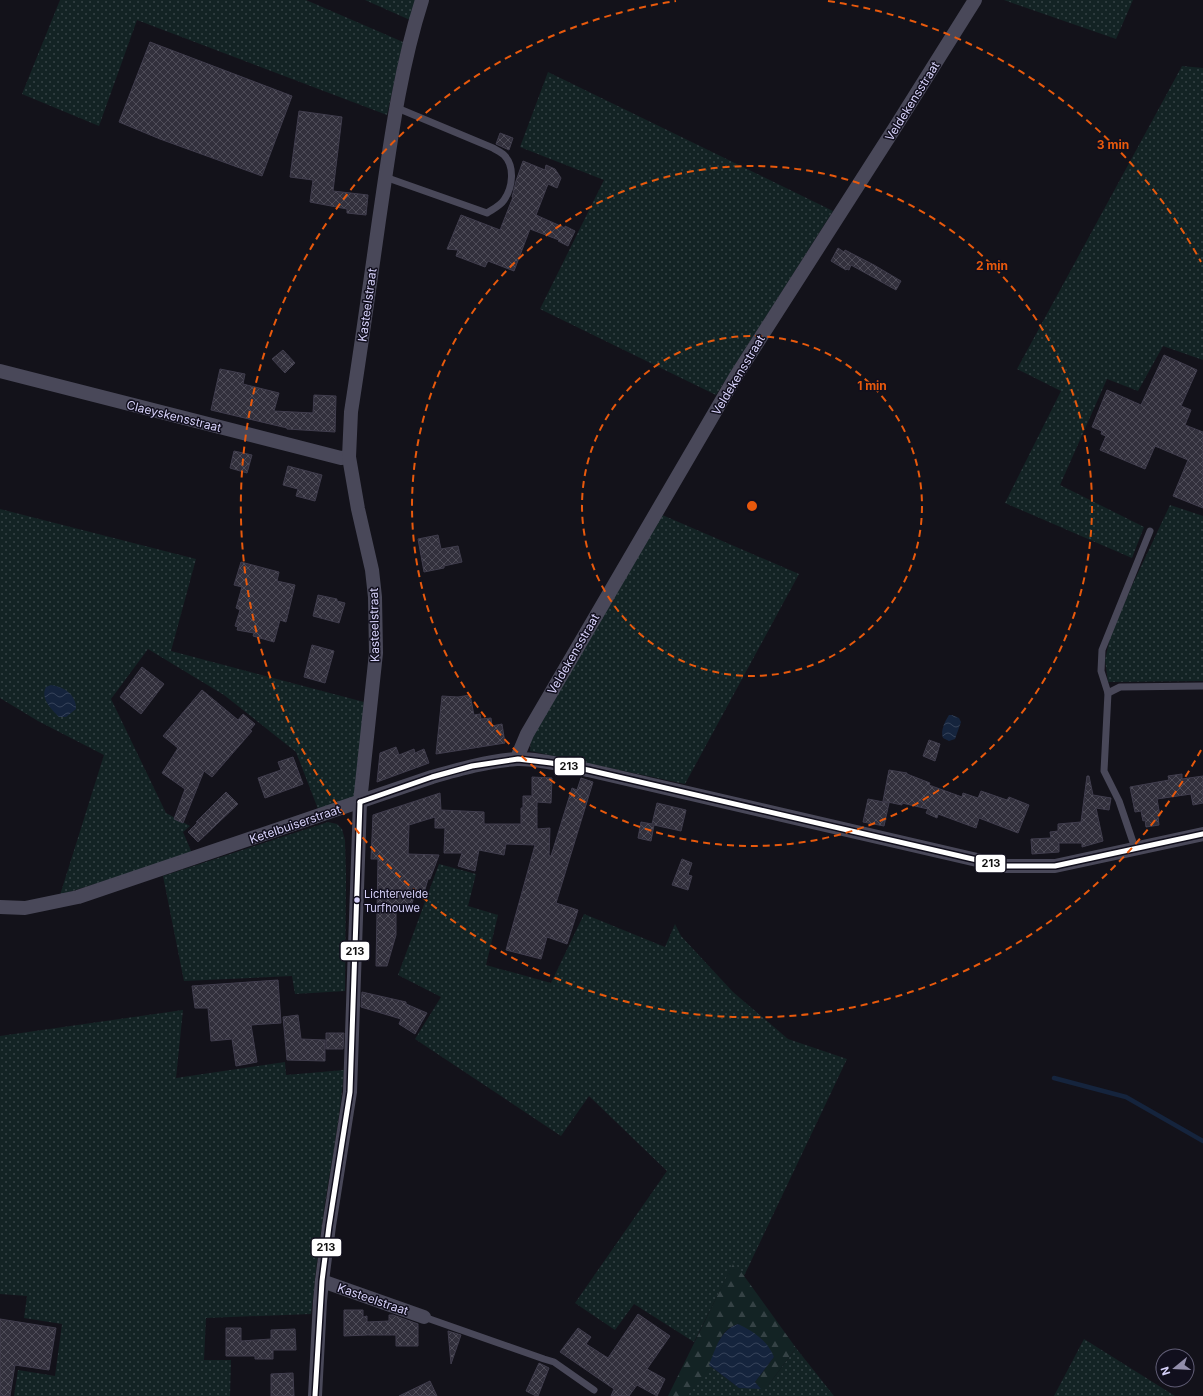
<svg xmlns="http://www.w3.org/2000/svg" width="1203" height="1396" viewBox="0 0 1203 1396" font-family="Inter,sans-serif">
  <defs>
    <pattern id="grass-dots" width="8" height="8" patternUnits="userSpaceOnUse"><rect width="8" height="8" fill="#132324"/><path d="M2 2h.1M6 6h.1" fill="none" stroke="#354245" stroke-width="1.8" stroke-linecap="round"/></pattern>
    <pattern id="forest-firs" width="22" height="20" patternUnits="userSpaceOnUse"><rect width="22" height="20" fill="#132324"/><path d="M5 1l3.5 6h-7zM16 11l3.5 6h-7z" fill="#354245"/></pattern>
    <pattern id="water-waves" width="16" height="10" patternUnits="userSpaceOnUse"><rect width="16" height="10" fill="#15243d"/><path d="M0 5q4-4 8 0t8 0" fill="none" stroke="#36435a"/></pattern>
    <pattern id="building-cross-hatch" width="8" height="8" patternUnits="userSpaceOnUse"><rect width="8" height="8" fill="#32303c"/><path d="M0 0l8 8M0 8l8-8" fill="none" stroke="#4f4d59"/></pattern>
  </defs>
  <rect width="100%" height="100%" fill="#13121a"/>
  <g fill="url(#grass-dots)">
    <polygon points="60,0 306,0 403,42 387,115 137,20 99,126 22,94"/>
    <polygon points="365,0 416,0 410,20"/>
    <polygon points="1004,0 1133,0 1116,39"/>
    <polygon points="1182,66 1203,68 1203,360 1163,346 1138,391 1107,379 1060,485 1144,527 1132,558 1005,503 1061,391 1017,369"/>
    <polygon points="548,72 833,211 716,395 540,309 604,180 520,147"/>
    <polygon points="1170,505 1203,516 1203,681 1108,682 1105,660 1110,637 1129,592"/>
    <polygon points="0,509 196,559 171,651 364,702 355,797 318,809 296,752 224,695 148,649 111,699 166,813 190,826 183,832 192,853 60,895 104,755 38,721 0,698"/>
    <polygon points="660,514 799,574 685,784 530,751 531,740"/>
    <polygon points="328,822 337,824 342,829 345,840 346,875 345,991 295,994 292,976 184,981 163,876"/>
    <polygon points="439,864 476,874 468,906 498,915 486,965 551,983 584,914 665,947 675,924 681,936 733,992 788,1039 847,1059 744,1276 734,1263 694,1342 634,1304 615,1330 575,1303 667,1171 589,1096 561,1136 415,1039 441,997 398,975"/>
    <path d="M 183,1010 L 176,1078 L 285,1062 L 286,1075 L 344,1070 C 340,1122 329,1172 322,1224 C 317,1254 315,1284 311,1314 L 206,1318 L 204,1360 L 231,1360 L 230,1396 L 14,1396 L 18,1370 L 55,1376 L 62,1324 L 24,1318 L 27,1296 L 0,1294 L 0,1036 Z"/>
    <polygon points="1084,1339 1175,1396 1054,1396"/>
    <polygon points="796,1348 834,1396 687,1396 708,1369 709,1365 739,1388 769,1384"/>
  </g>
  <path fill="url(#forest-firs)" d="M 734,1262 L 796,1348 L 769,1384 L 761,1389 L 755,1382 L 774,1357 L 738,1324 C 717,1330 717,1352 708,1369 C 703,1378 694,1387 687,1396 L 668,1396 Z"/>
  <g fill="url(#water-waves)">
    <path d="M 51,685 C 64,687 76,694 76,709 L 66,717 L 59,717 C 51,709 40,698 46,687 Z"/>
    <path d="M 949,715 L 952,715 L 959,718 L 961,722 L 955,739 L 949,741 L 943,738 C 940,731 945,721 949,715 Z"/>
    <path d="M 738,1324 C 753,1331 768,1341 774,1357 L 755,1382 L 761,1389 L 739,1388 L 709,1365 C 716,1348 720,1330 738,1324 Z"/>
  </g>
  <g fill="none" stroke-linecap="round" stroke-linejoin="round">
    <polyline stroke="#15243d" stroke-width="4.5" points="1054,1078 1126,1097 1203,1141"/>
  </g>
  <g fill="url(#building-cross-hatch)" stroke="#403d4d">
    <polygon points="150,42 292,96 262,176 160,139 119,122"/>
    <polygon points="299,111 342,117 333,191 368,195 366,215 347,213 347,209 310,202 313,180 290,177"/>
    <polygon points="500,133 513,138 509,150 496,144"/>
    <polygon points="523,161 545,170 546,165 555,169 561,178 557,188 548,184 536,215 565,228 565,226 575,231 568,246 558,241 559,240 530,229 514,271 488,261 485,267 456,256 458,250 447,249 461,215 500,230 513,197 512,197 516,181"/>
    <polygon points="838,248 844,252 845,250 874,265 901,281 896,290 851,265 849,270 847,269 846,270 831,261"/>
    <polygon points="283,350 295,363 285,373 272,359"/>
    <polygon points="1164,355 1197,370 1181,406 1191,410 1185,425 1203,432 1203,508 1173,496 1188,460 1155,446 1145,469 1100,450 1106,436 1101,434 1102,431 1092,427 1107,390 1141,405"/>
    <polygon points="220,369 245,374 243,384 279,393 274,411 313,413 314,395 336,396 335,432 287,429 287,428 211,410"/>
    <polygon points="234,451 252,455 247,473 230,468"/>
    <polygon points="288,466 322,475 315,501 296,496 298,489 283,485"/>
    <polygon points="438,535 441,549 458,546 462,562 444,566 444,568 424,572 418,539"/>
    <polygon points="241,562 279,572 277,581 295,585 286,622 280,620 274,642 253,636 254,633 237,630 238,627 235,626 240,610 236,608 242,587 234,585"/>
    <polygon points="318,595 337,599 337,601 345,603 339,623 313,616"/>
    <polygon points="312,645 334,651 325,683 304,677"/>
    <polygon points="142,667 164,684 141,714 120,697"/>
    <polygon points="202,690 238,720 243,714 255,724 250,730 252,731 212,777 204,771 183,823 174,819 185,789 162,773 178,748 163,736"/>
    <polygon points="470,695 474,715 480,714 481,719 491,718 492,726 502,724 505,743 436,754 442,696 458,697"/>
    <polygon points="929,740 940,744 935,761 923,756"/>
    <polygon points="396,747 399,755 414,749 415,753 424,749 429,763 377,782 380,753"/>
    <polygon points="293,757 303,784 265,798 258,778 281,770 278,762"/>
    <polygon points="889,770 907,773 907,774 930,783 929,785 962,797 963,793 978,798 981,791 1007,800 1009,797 1029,805 1018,833 979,818 976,828 938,814 937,818 926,813 928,809 902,803 902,805 883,801"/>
    <polygon points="1182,774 1182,779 1203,776 1203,803 1193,805 1191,794 1157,799 1160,816 1158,816 1159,825 1146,827 1145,820 1143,821 1141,811 1135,812 1130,787 1169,780 1168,776"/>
    <polygon points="1087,776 1089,776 1093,795 1111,798 1109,810 1096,808 1103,841 1082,847 1082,843 1059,843 1059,852 1032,854 1031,839 1051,838 1050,832 1058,831 1058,824 1081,822"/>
    <polygon points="532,777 552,778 551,803 537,802 537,829 550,828 549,856 551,856 572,788 577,790 581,778 593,782 556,903 578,910 567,944 547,937 541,959 506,950 535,845 506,844 504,855 479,850 475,871 458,866 462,853 444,853 445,828 435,828 435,817 409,825 408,854 439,855 430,879 428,879 424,893 416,891 412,903 408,902 407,906 396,906 396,935 387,966 376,966 378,859 371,859 373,815 440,793 441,810 484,812 484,824 521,824 521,808 523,808 523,796 532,796"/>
    <polygon points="226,792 238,804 198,842 188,832 198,822 196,822"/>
    <polygon points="868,799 889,803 884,826 863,822"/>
    <polygon points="657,803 686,810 681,831 654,825 651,841 638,838 641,822 652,824"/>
    <polygon points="682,859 692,863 688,875 692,876 688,890 672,885"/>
    <polygon points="278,980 281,1023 251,1025 257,1062 236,1066 232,1039 211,1041 208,1008 195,1008 192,986"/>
    <polygon points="362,992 406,1002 406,1004 427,1013 415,1034 399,1024 401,1019 361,1007"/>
    <polygon points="298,1015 301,1039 325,1040 325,1061 287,1060 283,1017"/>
    <polygon points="326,1033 344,1033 343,1049 326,1049"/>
    <polygon points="344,1310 363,1310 363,1317 367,1316 367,1322 389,1321 389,1315 393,1315 418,1324 418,1346 396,1346 396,1335 367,1335 344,1336"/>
    <polygon points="638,1314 670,1336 647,1369 665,1379 657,1396 637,1385 629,1396 611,1396 614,1389 560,1352 578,1328 591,1337 586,1344 608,1358"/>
    <polygon points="0,1319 56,1328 49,1370 15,1365 10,1396 0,1396"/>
    <polygon points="226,1328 241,1328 241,1341 271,1339 271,1330 295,1329 296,1350 273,1350 273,1359 255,1359 255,1356 226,1356"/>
    <polygon points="448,1331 461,1335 451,1364"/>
    <polygon points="539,1363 549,1368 538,1396 536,1396 526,1391"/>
    <polygon points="293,1373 294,1396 271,1396 271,1374"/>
    <polygon points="430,1381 437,1396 399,1396"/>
  </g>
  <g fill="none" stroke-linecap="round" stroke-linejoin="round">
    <g stroke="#494859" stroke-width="7">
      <path d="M 385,177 L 487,213 C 493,209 500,206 504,200 C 513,187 515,166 504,155 C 501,152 496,150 493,148 L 402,110 L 396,110"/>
      <polyline points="1108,693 1120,687 1203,686"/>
      <polyline points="1135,848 1119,801 1104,771 1108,693 1101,671 1102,650 1150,531"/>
      <polyline points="424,1317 544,1359 554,1362 594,1390"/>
    </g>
    <g stroke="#494859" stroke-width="14">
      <polyline points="0,371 341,458 349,457"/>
      <polyline points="518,759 519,753 527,734 736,376 896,126 975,0"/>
      <path d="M 0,907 L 25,908 L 78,897 L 432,777 C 460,769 488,761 517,759 C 537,758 567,766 588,770 L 1003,866 L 1055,866 L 1203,834"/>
      <polyline points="322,1281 424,1317"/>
      <path d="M 315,1396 L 320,1301 L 322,1281 L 329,1226 L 350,1092 L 360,802 L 376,653 L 375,597 L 372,570 L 358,509 L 349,457 L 351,412 C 361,348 370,284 379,220 C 390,146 399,72 422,0"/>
    </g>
    <g stroke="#110f1d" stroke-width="8">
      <g id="bus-1">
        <polyline points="360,802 432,777 472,766 518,759 551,763 588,770 1003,866 1055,866 1203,834"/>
        <polyline points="315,1396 322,1281 329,1226 350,1092 360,802"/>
      </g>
    </g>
    <use href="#bus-1" stroke="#fff" stroke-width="5"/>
  </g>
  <g fill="none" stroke="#e8590c" stroke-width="2" stroke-dasharray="7 5">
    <circle cx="752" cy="506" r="170"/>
    <circle cx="752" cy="506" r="340"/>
    <path d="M1201 750A511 511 0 1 1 676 1M828 1A511 511 0 0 1 1201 262"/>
  </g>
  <circle fill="#d6d1f9" stroke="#110f1d" stroke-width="1.5" cx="357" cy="900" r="3.5"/>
  <g text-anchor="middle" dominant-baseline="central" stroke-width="3" stroke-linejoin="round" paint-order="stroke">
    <g font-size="11" fill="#d6d1f9" stroke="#110f1d" text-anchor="start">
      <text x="364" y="894">Lichtervelde<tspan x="364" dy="14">Turfhouwe</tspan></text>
    </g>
    <g font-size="12" fill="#d6d1f9" stroke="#110f1d">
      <text transform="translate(912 101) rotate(-58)">Veldekensstraat</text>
      <text transform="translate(367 305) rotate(-82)">Kasteelstraat</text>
      <text transform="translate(738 375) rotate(-59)">Veldekensstraat</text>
      <text transform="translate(174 416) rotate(14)">Claeyskensstraat</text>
      <text transform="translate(374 625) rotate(-91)">Kasteelstraat</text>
      <text transform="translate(573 654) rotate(-60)">Veldekensstraat</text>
      <text transform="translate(295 824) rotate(-19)">Ketelbuiserstraat</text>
      <text transform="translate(373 1299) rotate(19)">Kasteelstraat</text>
    </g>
  </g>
  <circle cx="752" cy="506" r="6" fill="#e8590c" stroke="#110f1d" stroke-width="2"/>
  <g font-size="12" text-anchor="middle" font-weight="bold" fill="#e8590c" stroke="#110f1d" stroke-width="3" stroke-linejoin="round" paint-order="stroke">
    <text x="1113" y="149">3 min</text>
    <text x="992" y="270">2 min</text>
    <text x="872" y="390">1 min</text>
  </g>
  <g stroke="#110f1d" stroke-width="1.5">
    <rect x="554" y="757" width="31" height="19" rx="4" fill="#fff"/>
    <rect x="975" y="854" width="31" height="19" rx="4" fill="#fff"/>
    <rect x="340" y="941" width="30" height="20" rx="4" fill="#fff"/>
    <rect x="311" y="1238" width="31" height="19" rx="4" fill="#fff"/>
  </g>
  <g font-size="11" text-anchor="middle" font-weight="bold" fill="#111">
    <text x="569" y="770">213</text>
    <text x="991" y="867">213</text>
    <text x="355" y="955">213</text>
    <text x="326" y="1251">213</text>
  </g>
  <g transform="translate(1175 1368) rotate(252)"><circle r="19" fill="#110f1d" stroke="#605d75"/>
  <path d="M0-3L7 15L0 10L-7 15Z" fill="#928eab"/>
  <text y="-6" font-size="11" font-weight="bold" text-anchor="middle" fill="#d6d1f9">N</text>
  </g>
</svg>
